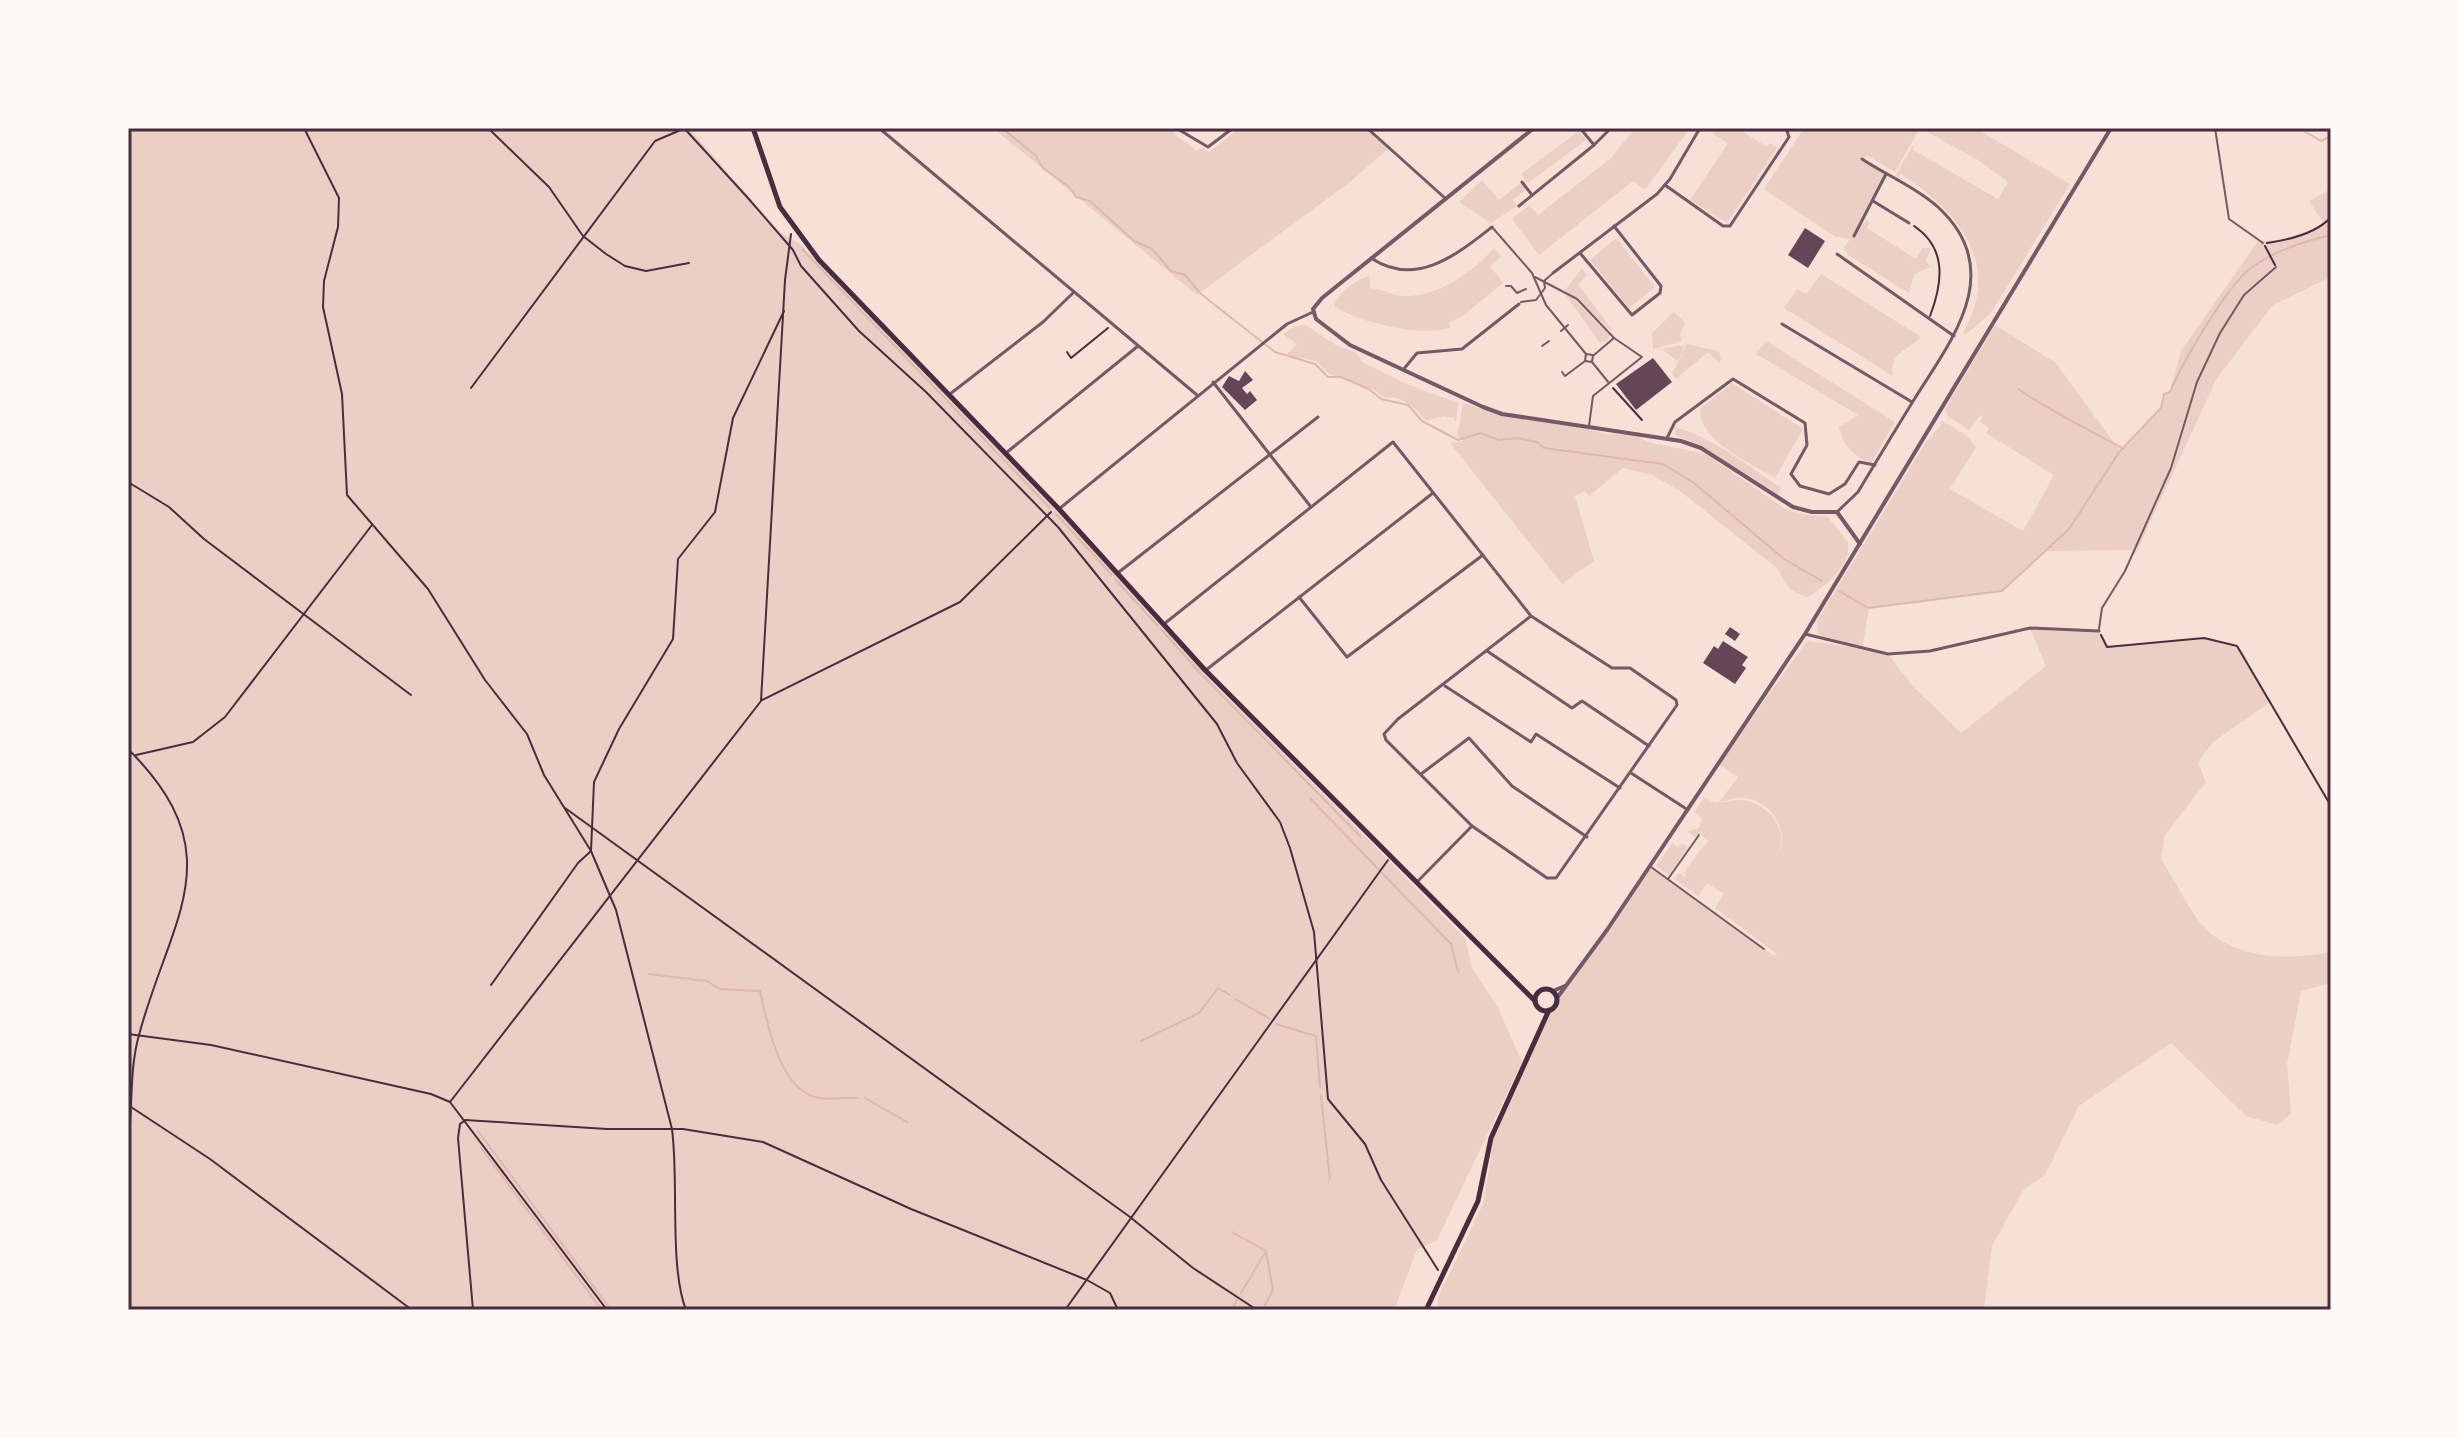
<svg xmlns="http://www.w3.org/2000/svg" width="2459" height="1438" viewBox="0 0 2459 1438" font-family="'Alegreya Sans',sans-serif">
  <rect width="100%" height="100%" fill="#f7e1d7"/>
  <g fill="#ebcfc5">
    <polygon points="128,128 689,128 779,231 800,244 1053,505 1204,672 1465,938 1472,968 1498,1008 1522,1062 1437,1240 1417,1250 1394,1310 128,1310"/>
    <polygon points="993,128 1172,128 1174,134 1197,151 1201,147 1209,152 1240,128 1366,128 1389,148 1350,182 1197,295"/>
    <polygon points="1635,128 1690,128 1645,190 1633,181 1539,255 1512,219 1529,205 1538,215 1611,158"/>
    <polygon points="1714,128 1737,128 1767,147 1770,143 1777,148 1727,223 1690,200 1728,143 1713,134"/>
    <polygon points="1804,128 1919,130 1895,172 1866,155 1864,160 1886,174 1854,236 1866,220 1870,223 1867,228 1916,259 1922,248 1931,248 1926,261 1930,267 1914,274 1909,293 1848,255 1844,248 1850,239 1836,237 1764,189"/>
    <path d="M 1920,128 L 1975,128 L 2070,184 L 1991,313 L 1966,334 L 1963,333 C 2003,262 1958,212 1901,174 L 1897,179 L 1895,177 L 1913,145 L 1913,150 L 1998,199 L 2008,182 L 1978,160 Z"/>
    <polygon points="1579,131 1586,140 1528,183 1521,174"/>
    <polygon points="1482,180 1499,200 1522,182 1527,189 1513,200 1517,206 1491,223 1459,202"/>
    <path d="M 2331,189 L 2331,277 L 2273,305 L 2217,378 L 2135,555 L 2134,550 L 2047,551 L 2002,591 L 1869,608 L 1862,649 L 1888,654 L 1911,684 L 1961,733 L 2046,666 L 2030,628 L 2099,631 L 2107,647 L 2204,638 L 2242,650 L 2270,702 L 2213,742 L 2198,763 L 2206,782 L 2165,835 L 2161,859 C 2174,878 2193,919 2210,933 C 2246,960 2289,960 2331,952 L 2331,983 L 2301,991 L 2287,1065 L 2291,1114 L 2277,1125 L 2246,1116 L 2171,1043 L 2079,1106 L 2045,1175 L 2024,1189 L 1992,1246 L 1984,1310 L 1439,1310 L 1438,1297 L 1483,1204 L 1494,1137 L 1548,1016 L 1650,867 L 1774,956 L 1777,954 L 1715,908 L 1724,894 L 1707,883 L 1698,896 L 1674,879 L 1679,873 L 1685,877 L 1686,869 L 1708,841 L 1701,835 L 1702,831 L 1695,837 L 1687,831 L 1699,828 L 1702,818 L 1694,813 L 1704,797 C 1719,808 1725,799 1741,800 C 1759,801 1781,818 1781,838 C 1782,844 1779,852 1778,855 C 1791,831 1771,801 1745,798 C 1736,796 1728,801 1719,802 L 1738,777 L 1719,764 L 1807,641 L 1854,647 L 1818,634 L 1817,621 L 1926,442 L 1941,425 L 1940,420 L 1966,435 L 1976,447 L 1950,489 L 2023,531 L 2054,475 L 1986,433 L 1989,428 L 1980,422 L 1983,417 L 1980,415 L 1969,430 L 1948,416 L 1945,409 L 1995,325 L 2056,363 L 2120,451 L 2161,408 L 2164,394 L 2170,391 L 2181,351 L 2258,241 L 2285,240 L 2324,224 L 2309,201 Z"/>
    <polygon points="1616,238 1655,287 1629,308 1590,260"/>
    <path d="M 1494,248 L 1501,257 L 1490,266 L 1503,283 L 1461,317 L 1449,322 L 1450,328 C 1421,337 1359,323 1334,306 C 1339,292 1355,280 1370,276 L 1370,288 C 1383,289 1396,297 1409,296 C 1442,294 1473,272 1494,248 Z"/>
    <polygon points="1582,268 1587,275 1578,284 1615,334 1565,290"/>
    <path d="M 1821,274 L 1921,337 C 1909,351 1889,350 1893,376 L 1784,308 L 1797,289 L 1806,294 Z"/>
    <polygon points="1565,294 1575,300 1609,335 1607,341 1600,343"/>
    <polygon points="1674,312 1686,323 1680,334 1682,341 1653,349 1652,333"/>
    <path d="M 1306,325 L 1337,346 L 1357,353 L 1362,362 L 1406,384 L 1458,403 L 1456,423 L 1454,418 L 1443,416 L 1427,421 C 1416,410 1402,394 1385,398 C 1369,384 1350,381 1332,375 C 1324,372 1321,362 1312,360 C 1302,357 1296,360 1287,354 L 1297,344 L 1283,334 L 1295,326 Z"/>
    <path d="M 1766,341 L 1895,422 L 1871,463 C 1854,457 1842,444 1839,427 L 1858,415 L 1756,354 Z"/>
    <polygon points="1686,344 1719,351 1721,360 1719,363 1708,352 1676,379 1672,373 1683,353 1677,361 1662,349 1683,345 1683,353"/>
    <path d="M 1732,383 L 1803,429 L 1775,478 C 1751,463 1698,441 1700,409 Z"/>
    <path d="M 1463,403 L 1503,415 L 1582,427 L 1604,434 L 1636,435 L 1648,442 L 1706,454 L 1784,508 L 1804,515 L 1827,516 L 1848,542 C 1852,565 1825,587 1807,597 C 1790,592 1785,584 1778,569 L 1680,491 L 1652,475 L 1623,468 L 1589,496 L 1585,491 L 1575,496 L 1594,561 L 1562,584 L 1450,443 L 1463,441 L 1457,436 Z"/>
    <path d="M 1676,427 C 1715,439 1747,465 1781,488 L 1778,494 L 1698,444 L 1675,435 Z"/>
    <polygon points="1672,843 1678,848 1682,843 1688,847 1669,875 1656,866"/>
  </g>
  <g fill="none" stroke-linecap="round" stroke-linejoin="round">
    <g stroke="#dcb8b0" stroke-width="2">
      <polyline points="1002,128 1035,155 1043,168 1069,187 1076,197 1090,201 1134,241 1152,249 1171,271 1185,275 1201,294 1275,352 1315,364 1328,377 1341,377 1369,389 1381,399 1408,405 1422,421 1458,440 1480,433 1499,440 1517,438 1537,442 1544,448 1663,464 1694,483 1784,559 1822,581"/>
      <polyline points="2299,128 2321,141 2331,136"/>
      <polyline points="802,249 1050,508"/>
      <path d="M 2018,389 C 2052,412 2086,428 2122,448"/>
      <polyline points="1056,514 1112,575"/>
      <polyline points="1115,579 1157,625"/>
      <path d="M 1839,591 L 1868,608 L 2002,591 L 2069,529 L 2120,451 L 2161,408 L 2164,394 L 2170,392 C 2183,362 2226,287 2251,268 C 2275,250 2303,242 2331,235"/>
      <polyline points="1161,629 1201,674"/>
      <polyline points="1203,676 1360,836"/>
      <polyline points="1310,798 1379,870"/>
      <polyline points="1381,872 1451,944 1458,972"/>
      <path d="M 649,974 L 707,981 L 720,989 L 760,991 C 767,1023 780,1092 819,1098 C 831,1100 845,1097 857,1098"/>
      <polyline points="1235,999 1270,1019"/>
      <polyline points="1276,1024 1316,1036 1320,1087"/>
      <polyline points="1141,1041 1199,1013 1218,988 1230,995"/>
      <polyline points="1321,1096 1330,1180"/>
      <polyline points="865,1098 907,1122"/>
      <polyline points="478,1131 611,1310"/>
      <polyline points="481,1148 602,1310"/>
      <polyline points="1232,1232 1266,1251 1273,1290 1263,1309"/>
      <polyline points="1241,1293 1265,1253"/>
      <polyline points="1231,1310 1237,1300"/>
    </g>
  </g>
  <g fill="#644757">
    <polygon points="1805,228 1825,241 1808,268 1788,255"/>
    <polygon points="1653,358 1672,382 1636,410 1616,384"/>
    <polygon points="1245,371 1253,380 1242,388 1247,394 1250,391 1257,400 1245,410 1222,387 1229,376 1239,381"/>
    <polygon points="1730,627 1740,634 1735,641 1725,634"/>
    <polygon points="1723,641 1748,657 1742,665 1746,668 1735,684 1703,663 1714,646 1718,649"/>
  </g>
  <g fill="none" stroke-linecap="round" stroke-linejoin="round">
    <g stroke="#4a2c40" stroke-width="2">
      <path d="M 304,128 L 339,198 L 338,227 L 324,281 L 323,307 L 342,394 L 347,495 L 428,589 L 485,680 L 527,734 L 544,775 L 591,851 L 616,910 L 672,1129 C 679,1181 669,1266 686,1310"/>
      <polyline points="488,128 549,187 583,236 606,254 625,266 646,271 689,263"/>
      <polyline points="684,128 747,197 793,250 801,266 859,331 926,392 1058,527 1217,724 1237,763 1280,822 1290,848 1314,932 1328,1099 1365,1144 1381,1180 1438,1270"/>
      <path d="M 1914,226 C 1947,248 1943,282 1930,316"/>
      <path d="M 2267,243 C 2288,240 2317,233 2331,217"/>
      <polyline points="2265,246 2275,265"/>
      <polyline points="1067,352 1071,358 1108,328"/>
      <polyline points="471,388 655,141 683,129"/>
      <polyline points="1613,388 1642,420"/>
      <polyline points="128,482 169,507 204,539 411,695"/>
      <polyline points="2101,635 2107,647 2204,638 2237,646 2331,806"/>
      <polyline points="762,700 960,602 1051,512"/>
      <path d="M 128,749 C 235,855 170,918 139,1035 C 129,1070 133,1110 128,1145"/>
      <polyline points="136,755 193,742 225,717 372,525"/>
      <polyline points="565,808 1130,1217 1193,1268 1257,1310"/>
      <polyline points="491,985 578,863 591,851 594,782 619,729 673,639 678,559 715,512 733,418 784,311"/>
      <polyline points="128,1034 211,1045 431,1094 450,1102 607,1310"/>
      <polyline points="450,1102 761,701 785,280 791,234"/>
      <polyline points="128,1105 210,1159 412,1310"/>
      <polyline points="465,1120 607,1129 683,1129 763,1142 911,1209 1087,1280 1110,1293 1118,1310"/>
      <polyline points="464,1121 460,1124 458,1138 473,1310"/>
      <polyline points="1065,1310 1388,860"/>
    </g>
    <g stroke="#755966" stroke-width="2">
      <polyline points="2215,128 2229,219 2263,243"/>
      <polyline points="2099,629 2102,608 2125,571 2171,468 2197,382 2220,333 2244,295 2276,267"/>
      <polyline points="1651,867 1764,949"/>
      <polyline points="1668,879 1699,835"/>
    </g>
    <g stroke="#755966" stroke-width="2">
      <polyline points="1492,227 1532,273 1546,305 1586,354 1585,361 1592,362"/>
      <polyline points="1535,277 1577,299 1614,338 1642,357 1593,396 1589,426"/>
      <polyline points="1506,286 1511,286 1517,293 1526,289"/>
      <polyline points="1521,302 1536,300 1545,288 1544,281 1552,274"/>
      <polyline points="1561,331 1568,325"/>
      <polyline points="1542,346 1549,341"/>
      <polyline points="1586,354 1593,355 1592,362 1609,383"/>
      <polyline points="1594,355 1614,338"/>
      <polyline points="1562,372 1565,376 1585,361"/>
    </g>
    <g stroke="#755966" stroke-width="3">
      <polyline points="879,128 1197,395"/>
      <polyline points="1176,128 1208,147 1233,128"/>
      <polyline points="1367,128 1446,199"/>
      <polyline points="1594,145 1611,128"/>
      <polyline points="1522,182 1532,195"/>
      <polyline points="1665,185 1723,226 1730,226 1789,137 1786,128"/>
      <polyline points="1873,201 1909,223"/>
      <polyline points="1519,206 1594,145 1580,128"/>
      <polyline points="1854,236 1886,174"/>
      <polyline points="1580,253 1632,315 1660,293 1661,286 1614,226"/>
      <polyline points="1837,254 1954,336"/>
      <path d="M 1371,258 C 1416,288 1456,255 1492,227"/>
      <polyline points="1553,273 1657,194 1670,179 1700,128"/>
      <polyline points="1782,324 1912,402"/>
      <polyline points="1403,370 1417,353 1462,349 1519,304"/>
      <polyline points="1213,382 1311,507"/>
      <polyline points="950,394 1043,322 1073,293"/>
      <polyline points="1667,438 1675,422 1733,379 1805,423 1807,445 1791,474 1800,486 1829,494 1845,484 1859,462 1875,465"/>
      <polyline points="1006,453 1138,346"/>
      <polyline points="1059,509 1287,324 1313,312"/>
      <path d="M 1837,512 L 1858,492 C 1877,460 1896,429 1915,398 C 1953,338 2006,271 1939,208 C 1917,188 1886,175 1862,159"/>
      <polyline points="1119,572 1318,417"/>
      <polyline points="1299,597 1347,657 1483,555"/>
      <polyline points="1164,624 1393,442 1531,616 1612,668 1630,668 1676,700 1677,705 1556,878 1547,878 1472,826 1386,740 1384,734 1398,719 1531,616"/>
      <polyline points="1805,634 1888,654 1930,651 2030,628 2099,631"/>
      <polyline points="1487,651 1572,708 1582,701 1649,746"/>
      <polyline points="1206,670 1433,493"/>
      <polyline points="1445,686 1531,742 1536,734 1620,788"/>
      <polyline points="1631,773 1688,810"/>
      <polyline points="1421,774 1469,738 1512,786 1587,837"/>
      <polyline points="1417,882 1472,826"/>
    </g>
    <g stroke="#755966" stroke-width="4">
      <polyline points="1534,128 1322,298 1313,309 1316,319 1350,345 1483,407 1502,414 1681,441 1701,448 1793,507 1812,512 1837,512 1860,544"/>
      <polyline points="1553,991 1565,986"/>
      <polyline points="1557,998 1607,930 1805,634 2111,128"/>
    </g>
    <g stroke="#4a2c40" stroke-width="5">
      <polyline points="753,128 780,207 819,260 1059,509 1205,670 1535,1001"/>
      <circle cx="1546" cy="1000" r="11"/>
      <polyline points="1426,1310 1478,1201 1491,1138 1549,1010"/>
    </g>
  </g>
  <rect width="2459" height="1438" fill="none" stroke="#fffaf5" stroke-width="260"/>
  <rect x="130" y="130" width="2199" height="1178" fill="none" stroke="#4a2c40" stroke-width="3"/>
</svg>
